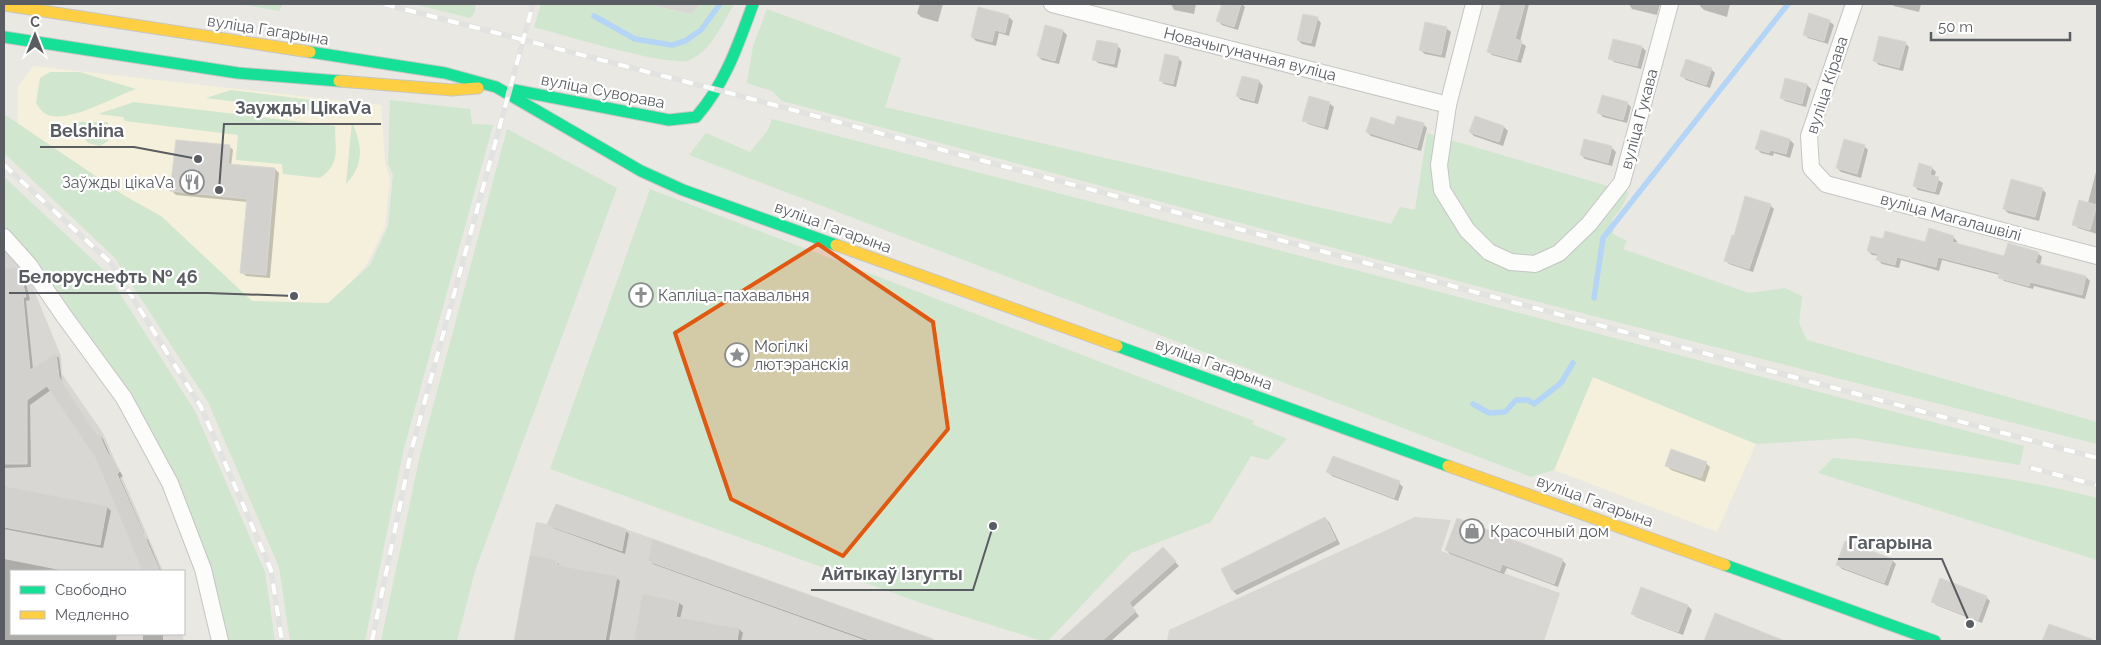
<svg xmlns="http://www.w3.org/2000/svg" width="2101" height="645" viewBox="0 0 2101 645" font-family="Raleway,sans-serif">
  <rect width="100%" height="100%" fill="#e9e8e3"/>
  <g fill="#f4f0db">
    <polygon points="33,66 381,105 385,162 390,180 385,227 367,264 327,310 253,307 17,128 18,87"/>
    <polygon points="1593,377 1756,444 1717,532 1554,470"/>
  </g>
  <g fill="#d9d7d3">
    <polygon points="646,4 701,4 691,14"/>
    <polygon points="4,244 24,266 61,356 62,374 103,433 163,571 11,571 11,634 182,634 184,641 4,641"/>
    <polygon points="556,504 938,641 514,641 536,522 547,524"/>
    <polygon points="1415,517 1451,520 1441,551 1560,593 1544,641 1167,641 1169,630"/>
  </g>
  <g fill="#d0e6cf">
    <polygon points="241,4 283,4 279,11"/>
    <polygon points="414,4 476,4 474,14 470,18"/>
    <path d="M 541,4 L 645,4 L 691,14 L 701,4 L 734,4 C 723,23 711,51 690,60 C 671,68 560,34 534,27 Z"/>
    <polygon points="767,9 901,58 885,107 1391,224 1400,207 1415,210 1427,133 1439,137 1435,165 1464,233 1535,271 1622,190 1629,192 1621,209 1612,219 1613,234 1627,241 1623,249 1749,293 1785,288 1802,296 1799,323 1807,340 2097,422 2097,444 1503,293 782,101 772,91 747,83 753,46"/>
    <path d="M 50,72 L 80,72 L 136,89 C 115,96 62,128 43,112 C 41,110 38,106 36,103 L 40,78 Z"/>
    <polygon points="231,90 320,101 334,114 206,98"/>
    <polygon points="390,100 470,109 472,124 493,125 404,448 365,641 290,641 279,567 208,402 114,257 4,153 4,114 125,196 161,216 252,301 328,303 370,265 388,226 393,175 388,164"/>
    <path d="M 134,102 L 335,126 C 335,150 341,163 320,178 L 283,174 L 282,164 L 236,160 L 238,135 L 125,121 L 123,117 L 98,114 Z"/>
    <polygon points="772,119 1405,283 2024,446 2020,465 1854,438 1756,444 1593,377 1554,470 1531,477 689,155 706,133 750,152 768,130"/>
    <polygon points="73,122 108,122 108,141 100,146 88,143"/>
    <path d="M 352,122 C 362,145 365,164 346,184 Z"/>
    <polygon points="507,129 617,188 475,571 457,641 381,641 420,455"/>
    <polygon points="1447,139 1608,186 1583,220 1556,248 1534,259 1512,258 1492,247 1470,226 1446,188"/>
    <polygon points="4,177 106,272 195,411 265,572 275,641 224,641 174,482 32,260 4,227"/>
    <polygon points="650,189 1254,421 1252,424 1287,439 1268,460 1251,456 1211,522 1131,553 1048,641 1042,641 921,603 550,469"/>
    <path d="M 1833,458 C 1922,467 2011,475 2097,498 L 2097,560 L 1818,473 Z"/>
  </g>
  <g fill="#0003">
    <polygon points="920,4 943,4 938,22 921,17 917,13"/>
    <polygon points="1171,4 1196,4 1194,14 1174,10"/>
    <polygon points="1223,4 1242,4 1245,7 1238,30 1222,25 1218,21"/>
    <polygon points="1502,4 1529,4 1520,42 1526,46 1521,63 1492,55 1488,51"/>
    <polygon points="1629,4 1660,4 1657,15 1632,9"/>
    <polygon points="1700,4 1730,4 1727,17 1704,10 1700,6"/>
    <polygon points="1892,4 1921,4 1919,12 1894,6"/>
    <polygon points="979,9 1009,17 1013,21 1009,36 999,33 996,46 976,41 972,37"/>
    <polygon points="1317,18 1321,23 1315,47 1302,44 1298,40"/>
    <polygon points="1829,21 1834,25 1828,44 1808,38 1804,34"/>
    <polygon points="1446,28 1451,32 1445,58 1425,54 1420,50"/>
    <polygon points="1063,31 1067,35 1059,64 1042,60 1038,56"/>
    <polygon points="1905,43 1909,47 1903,71 1879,65 1875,61"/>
    <polygon points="1117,45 1121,50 1117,68 1098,63 1094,59"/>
    <polygon points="1642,47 1646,51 1641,69 1614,62 1610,58"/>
    <polygon points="1178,58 1182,62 1176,87 1164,84 1160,80"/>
    <polygon points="1711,69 1715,73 1710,88 1686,80 1682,76"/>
    <polygon points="1259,81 1263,86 1258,104 1241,100 1237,96"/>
    <polygon points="1807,85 1811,89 1806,107 1785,101 1781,97"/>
    <polygon points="1329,103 1334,107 1328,130 1308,124 1304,120"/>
    <polygon points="1627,103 1631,107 1627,123 1603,117 1599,113"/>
    <polygon points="1476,117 1504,127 1508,131 1503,146 1474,136 1470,132"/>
    <polygon points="1423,124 1427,128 1421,151 1371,136 1367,132"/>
    <polygon points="1585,140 1612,148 1616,152 1612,166 1585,159 1581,155"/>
    <polygon points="1790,140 1794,144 1790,158 1774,153 1773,156 1761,153 1757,149"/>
    <polygon points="229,146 233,150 231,166 275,169 279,173 270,278 246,276 242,272 248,202 176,195 172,191"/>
    <polygon points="1864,146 1868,150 1861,178 1841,172 1837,168"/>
    <polygon points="1932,168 1936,172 1934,177 1943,183 1939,195 1918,190 1914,185"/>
    <polygon points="2097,168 2097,234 2078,228 2074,224 2088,203"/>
    <polygon points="2042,189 2046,193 2039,221 2008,213 2004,209"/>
    <polygon points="1770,205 1774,209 1753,272 1729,264 1725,260 1735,238"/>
    <polygon points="1953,237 1957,241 1956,245 2005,258 2038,253 2042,257 2040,265 2086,277 2090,281 2085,299 2034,286 2033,289 2004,281 2000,277 2000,275 1942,260 1939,271 1901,260 1899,268 1882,264 1878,260 1879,256 1872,255 1868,251 1884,241 1926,243"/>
    <polygon points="17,268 24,275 30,300 26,301 33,369 56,355 59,358 62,382 97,436 99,435 103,439 111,457 123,476 120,478 144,533 129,531 97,459 51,390 30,405 31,467 4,468 4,270"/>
    <polygon points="1706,463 1710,467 1705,482 1671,470 1667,466"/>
    <polygon points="1328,472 1399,483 1403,487 1398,501 1332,476"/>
    <polygon points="4,487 107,507 111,511 103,548 4,529"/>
    <polygon points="1325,518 1329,522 1340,544 1237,595 1233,591 1222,569"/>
    <polygon points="549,524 625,530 629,534 625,554 553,528"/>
    <polygon points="145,538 148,540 161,571 144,571"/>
    <polygon points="653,540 935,641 867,641 653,564 649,560"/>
    <polygon points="1163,549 1179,566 1132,608 1139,616 1111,641 1061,641"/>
    <polygon points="1446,550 1562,560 1566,564 1558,587 1507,568 1504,574 1450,554"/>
    <polygon points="531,556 556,561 556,571 558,563 560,567 616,577 620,581 609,641 515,641"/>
    <polygon points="4,559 65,571 11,571 11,634 117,634 116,640 121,641 4,641"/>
    <polygon points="1892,560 1896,564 1888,586 1842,569 1838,565"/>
    <polygon points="1642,589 1688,606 1692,610 1683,635 1636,617 1632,613"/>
    <polygon points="643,596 678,602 683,606 680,619 739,629 743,633 741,641 635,641"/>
    <polygon points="1986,597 1990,601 1982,623 1936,605 1932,601"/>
    <polygon points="1716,614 1783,641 1709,641 1706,638"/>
    <rect x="143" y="634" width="20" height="7"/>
  </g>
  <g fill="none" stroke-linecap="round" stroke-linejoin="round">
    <g stroke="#b4d5f6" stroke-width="5.5">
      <polyline points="594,16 635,39 672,45 685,41 701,30 720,4"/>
      <polyline points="1594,298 1603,238 1788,4"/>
      <polyline points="1473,404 1489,413 1505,412 1516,400 1528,400 1534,404 1561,383 1573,363"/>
    </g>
  </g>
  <g fill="#d2d1ce" stroke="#d8d7d2">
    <polygon points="1222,4 1241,4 1234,27 1216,21"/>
    <polygon points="1501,4 1525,4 1515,39 1522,41 1517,60 1487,52"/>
    <polygon points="978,7 1009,15 1005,33 995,30 992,42 971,37"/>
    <polygon points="1809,13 1830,20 1824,41 1803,35"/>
    <polygon points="1303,14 1318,17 1311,43 1297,40"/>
    <polygon points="1425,22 1447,27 1441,55 1419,50"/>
    <polygon points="1045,25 1063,30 1055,61 1037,56"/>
    <polygon points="1879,36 1906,42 1899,68 1873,61"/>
    <polygon points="1613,39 1642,46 1637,66 1608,59"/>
    <polygon points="1097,40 1118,44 1114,64 1092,60"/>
    <polygon points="1165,54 1179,57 1173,84 1159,81"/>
    <polygon points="1686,59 1712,68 1706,85 1680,76"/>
    <polygon points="1242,76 1259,80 1254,101 1236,96"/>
    <polygon points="1785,78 1807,84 1802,104 1780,98"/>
    <polygon points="1602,95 1628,102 1623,120 1597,113"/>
    <polygon points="1309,96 1330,102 1324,127 1302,121"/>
    <polygon points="1397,116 1424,123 1417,148 1366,132 1371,117 1394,125"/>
    <polygon points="1475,116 1504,126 1499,142 1469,132"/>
    <polygon points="1761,130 1790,139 1786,154 1770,150 1769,153 1755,149"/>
    <polygon points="1584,139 1612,146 1608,163 1580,155"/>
    <polygon points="1844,139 1865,145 1857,174 1836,168"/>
    <polygon points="176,140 230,145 228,164 275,168 266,275 240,273 247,199 170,191"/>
    <polygon points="1919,163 1932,167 1930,175 1939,177 1935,192 1913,186"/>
    <polygon points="2011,179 2043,188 2035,217 2003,209"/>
    <polygon points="1745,196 1771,204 1749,269 1724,261 1732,235 1734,236"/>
    <polygon points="2079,200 2097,205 2090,230 2072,225"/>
    <polygon points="1929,228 1954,236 1952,242 2004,256 2008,243 2039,252 2035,263 2086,276 2082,295 2030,282 2029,286 1998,278 2000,273 1938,257 1936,267 1897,257 1895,265 1876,260 1878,254 1867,251 1871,236 1883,239 1885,231 1925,242"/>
    <polygon points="17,267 20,270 26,297 23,297 30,370 56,353 59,377 96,435 99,434 107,452 120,471 117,474 160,571 142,571 96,459 47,386 27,400 27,464 4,464 4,269"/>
    <polygon points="1671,449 1707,462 1701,478 1665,466"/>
    <polygon points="1333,456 1400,481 1394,498 1326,472"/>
    <polygon points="4,486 107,506 100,545 4,527"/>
    <polygon points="556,504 626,529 622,551 547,525"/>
    <polygon points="1325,517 1336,540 1232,591 1221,569"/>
    <polygon points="1457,518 1563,559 1554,584 1502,564 1500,571 1445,550"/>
    <polygon points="652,539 933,639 932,641 872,641 648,561"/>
    <polygon points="1845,541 1893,559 1884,583 1836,565"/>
    <polygon points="1163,547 1176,561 1129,603 1136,611 1102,641 1059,641"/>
    <polygon points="530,555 557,560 556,565 617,576 605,641 514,641"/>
    <polygon points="1940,578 1987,596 1978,620 1931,602"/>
    <polygon points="1641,587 1688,605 1678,632 1631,614"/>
    <polygon points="642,594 679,601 676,617 739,628 737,641 634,641"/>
    <polygon points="1715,613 1785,641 1704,641"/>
    <polygon points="2049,624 2092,639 2092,641 2042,641"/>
  </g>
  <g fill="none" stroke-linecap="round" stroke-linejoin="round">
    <g stroke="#c5c5c4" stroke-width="18">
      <g id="street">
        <polyline points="1052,4 1448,105"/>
        <polyline points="1474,4 1448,105 1439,165 1442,190 1467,230 1489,252 1511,262 1535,264 1559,253 1589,224 1622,182 1670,4"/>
        <polyline points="1854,4 1809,136 1811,168 1826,184 2097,256"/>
        <polyline points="4,237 29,265 64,316 124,398 170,483 203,569 220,641"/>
      </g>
    </g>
    <g stroke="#c6c6c5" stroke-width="13">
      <g id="fast">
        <polyline points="4,37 238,73 339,81"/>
        <polyline points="310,52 445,73 496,87 641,171 683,190 836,245"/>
        <path d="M 514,90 L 669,120 L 696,117 C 725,84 738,45 753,4"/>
        <polyline points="1117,346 1448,466"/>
        <polyline points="1725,565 1935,641"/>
      </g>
    </g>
    <g stroke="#c6c6c5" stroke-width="13">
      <g id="slow">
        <polyline points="4,5 310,52"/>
        <polyline points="339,81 452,90 478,88"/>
        <polyline points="836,245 1117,346"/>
        <polyline points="1448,466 1725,565"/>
      </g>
    </g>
    <use href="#street" stroke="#fcfcfb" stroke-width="16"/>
    <use href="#fast" stroke="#16e098" stroke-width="11"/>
    <use href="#slow" stroke="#ffcf43" stroke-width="11"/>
    <g stroke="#e2e2e1" stroke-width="5.5">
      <g id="rail">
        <polyline points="384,4 718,90 2097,458"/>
        <polyline points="4,165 111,263 201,407 271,570 282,641"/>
        <polyline points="2031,468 2097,485"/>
        <polyline points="372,641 411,452 533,4"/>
      </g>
    </g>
    <use href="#rail" stroke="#fff" stroke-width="4" stroke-dasharray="11" stroke-linecap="butt"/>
  </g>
  <path fill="#e15910" fill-opacity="0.2" stroke="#e15910" stroke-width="4" stroke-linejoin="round" d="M 818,244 L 933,322 L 948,429 L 843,556 L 731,499 L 675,333 Z"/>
  <defs>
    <g id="restaurant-ring" transform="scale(1.25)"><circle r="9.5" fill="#fff" stroke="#8b8d8e" stroke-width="1.5"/><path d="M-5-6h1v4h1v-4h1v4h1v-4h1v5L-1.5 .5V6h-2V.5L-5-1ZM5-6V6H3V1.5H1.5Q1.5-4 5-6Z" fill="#8b8d8e"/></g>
    <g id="church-ring" transform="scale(1.25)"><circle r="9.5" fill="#fff" stroke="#8b8d8e" stroke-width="1.5"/><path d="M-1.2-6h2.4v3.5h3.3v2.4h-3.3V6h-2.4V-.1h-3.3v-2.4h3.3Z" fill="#8b8d8e"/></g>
    <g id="sight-ring" transform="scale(1.25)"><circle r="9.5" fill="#fff" stroke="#8b8d8e" stroke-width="1.5"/><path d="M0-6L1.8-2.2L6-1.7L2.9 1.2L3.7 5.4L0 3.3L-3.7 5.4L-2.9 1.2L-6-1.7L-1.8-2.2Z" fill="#8b8d8e"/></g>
    <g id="shop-ring" transform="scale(1.25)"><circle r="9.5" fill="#fff" stroke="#8b8d8e" stroke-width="1.5"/><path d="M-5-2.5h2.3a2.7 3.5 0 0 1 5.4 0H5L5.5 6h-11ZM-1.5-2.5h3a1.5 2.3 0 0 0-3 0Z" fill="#8b8d8e"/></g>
  </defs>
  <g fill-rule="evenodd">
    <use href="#restaurant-ring" x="192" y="182"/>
    <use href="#church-ring" x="641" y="295"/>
    <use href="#sight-ring" x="737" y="355"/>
    <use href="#shop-ring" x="1472" y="531"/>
  </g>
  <g text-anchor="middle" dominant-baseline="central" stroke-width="4.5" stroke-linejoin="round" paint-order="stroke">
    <g font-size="16" fill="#595c61" stroke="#fff">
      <text transform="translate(268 30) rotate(9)">вуліца Гагарына</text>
      <text transform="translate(1250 54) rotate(14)">Новачыгуначная вуліца</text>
      <text transform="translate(1827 85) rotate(-72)">вуліца Кірава</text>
      <text transform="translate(603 91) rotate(11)">вуліца Суворава</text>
      <text transform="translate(1639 119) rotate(-75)">вуліца Гукава</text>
      <text transform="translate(1951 217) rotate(15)">вуліца Магалашвілі</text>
      <text transform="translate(833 227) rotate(20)">вуліца Гагарына</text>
      <text transform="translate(1214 364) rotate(20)">вуліца Гагарына</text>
      <text transform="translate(1595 501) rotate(20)">вуліца Гагарына</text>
    </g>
    <g font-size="16" fill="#595c61" stroke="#fff" text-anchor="start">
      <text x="174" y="182" text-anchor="end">Заўжды цікаVа</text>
      <text x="658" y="295">Капліца-пахавальня</text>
      <text x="754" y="346">Могілкі<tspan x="754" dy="18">лютэранскія</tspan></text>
      <text x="1490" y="531">Красочный дом</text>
    </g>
  </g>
  <path fill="none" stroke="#595c61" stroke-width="2" d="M219 190L224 124H381M198 159L134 147H40M294 296L208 293H9M1970 624L1942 559H1838M993 526L973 590H811"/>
  <g fill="#595c61" stroke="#fff" stroke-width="2">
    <circle cx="219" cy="190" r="5"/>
    <circle cx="198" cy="159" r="5"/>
    <circle cx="294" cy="296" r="5"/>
    <circle cx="1970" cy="624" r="5"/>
    <circle cx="993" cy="526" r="5"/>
  </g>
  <g font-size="18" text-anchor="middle" font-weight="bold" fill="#595c61" stroke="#fff" stroke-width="4.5" stroke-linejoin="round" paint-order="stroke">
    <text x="303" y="114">Заужды ЦікаVа</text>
    <text x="87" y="137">Belshina</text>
    <text x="108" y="283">Белоруснефть № 46</text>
    <text x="1890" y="549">Гагарына</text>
    <text x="892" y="580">Айтыкаў Ізгугты</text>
  </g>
  <rect width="2101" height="645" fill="none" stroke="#595c61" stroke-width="10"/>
  <rect x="10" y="570" width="175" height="65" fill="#ffffff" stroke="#bdbec0"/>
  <rect x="20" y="586" width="25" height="8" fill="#16e098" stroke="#bdbec0"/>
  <text x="55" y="595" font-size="15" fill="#595c61">Свободно</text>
  <rect x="20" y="611" width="25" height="8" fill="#ffcf43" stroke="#bdbec0"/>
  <text x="55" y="620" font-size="15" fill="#595c61">Медленно</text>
  <g transform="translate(35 35)" stroke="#ffffff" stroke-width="4" paint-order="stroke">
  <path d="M0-4L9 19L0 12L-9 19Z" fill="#595c61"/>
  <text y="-8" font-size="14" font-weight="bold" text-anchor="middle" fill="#595c61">С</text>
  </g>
  <path d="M1931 32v8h139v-8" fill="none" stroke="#595c61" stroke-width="2.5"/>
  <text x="1938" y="32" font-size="15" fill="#595c61" stroke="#ffffff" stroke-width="4" paint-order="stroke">50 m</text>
</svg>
